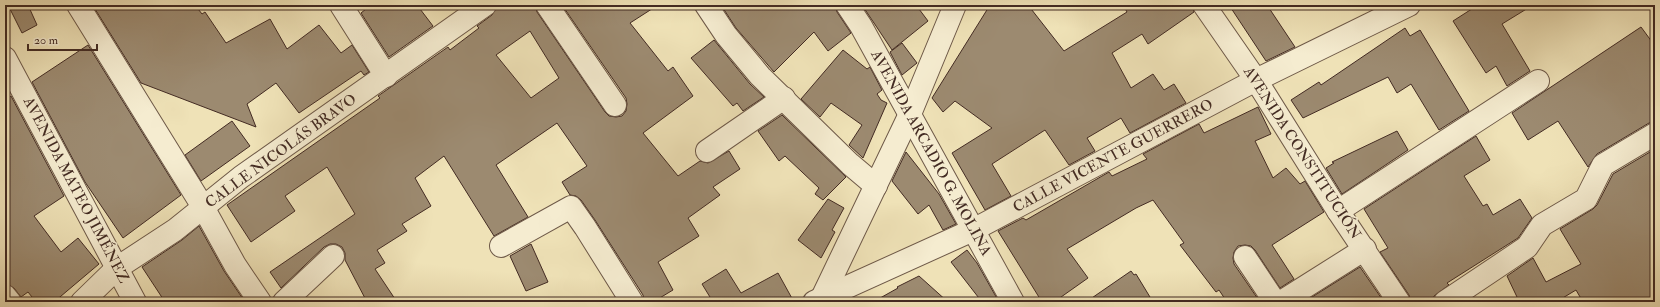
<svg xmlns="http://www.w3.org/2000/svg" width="1660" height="307" viewBox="0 0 1660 307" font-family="'IM FELL Double Pica',serif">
  <rect width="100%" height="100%" fill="#efe2b7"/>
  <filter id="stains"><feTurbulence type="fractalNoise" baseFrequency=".005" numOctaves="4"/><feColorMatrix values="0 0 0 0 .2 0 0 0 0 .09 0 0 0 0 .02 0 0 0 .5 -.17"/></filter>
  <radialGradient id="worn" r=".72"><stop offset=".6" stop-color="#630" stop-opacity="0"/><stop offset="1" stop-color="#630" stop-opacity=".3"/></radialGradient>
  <g fill="#9c8a70" stroke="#432b23" fill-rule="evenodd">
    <polygon points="8,5 28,5 37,25 22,33"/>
    <polygon points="102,5 195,5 202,14 205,12 226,43 270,19 287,49 319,25 341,53 352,45 369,72 364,75 361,71 299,113 276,83 247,104 256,127 141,83 95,9"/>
    <polygon points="371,5 417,5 433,26 389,57 361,13"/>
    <path d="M 497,5 L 535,5 L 537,12 L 605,112 L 609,116 L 616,117 L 622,116 L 626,111 L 627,104 L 626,98 L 562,5 L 658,5 L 630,23 L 668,71 L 673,67 L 693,96 L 643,133 L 678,176 L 700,161 L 708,163 L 729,151 L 740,169 L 713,187 L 720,195 L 688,218 L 699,236 L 658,262 L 673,290 L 653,302 L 644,302 L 643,295 L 595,220 L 581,200 L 576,196 L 570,195 L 562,182 L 587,166 L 557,123 L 496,165 L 528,217 L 494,236 L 444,156 L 415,178 L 431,206 L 402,224 L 407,231 L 377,250 L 385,263 L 375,269 L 397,302 L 367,302 L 345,260 L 345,253 L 342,247 L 336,244 L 330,244 L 324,247 L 281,288 L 270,272 L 355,214 L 327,167 L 285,196 L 295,211 L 251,242 L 227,205 L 380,98 L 378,96 L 448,47 L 450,50 L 479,28 L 477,26 L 492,15 ZM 530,31 L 559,78 L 531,98 L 496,55 Z"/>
    <polygon points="721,5 835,5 837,12 851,33 828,51 814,32 774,72 736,28"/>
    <polygon points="862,5 916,5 928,21 892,50"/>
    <polygon points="990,5 1028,5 1064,51 1127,12 1123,5 1192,5 1194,12 1148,44 1142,34 1112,53 1131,88 1153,74 1164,90 1174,84 1186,103 1130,133 1121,118 1087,138 1095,151 1069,165 1045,130 992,164 1011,196 985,210 952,153 992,128 955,101 943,112 932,98"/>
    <polygon points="1229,5 1267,5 1295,47 1266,61"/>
    <polygon points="1478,5 1533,5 1502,24 1530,71 1507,86 1496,66 1486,73 1453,21"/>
    <polygon points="1641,27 1655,46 1655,122 1649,123 1597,154 1588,167 1558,121 1528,140 1512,113"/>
    <polygon points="1405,28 1410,36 1420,30 1469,111 1439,130 1411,84 1397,93 1388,77 1303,118 1291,100 1319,82 1321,85"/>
    <polygon points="714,40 750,84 764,97 743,111 737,103 733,106 691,58"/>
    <polygon points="902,43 917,63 902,75 890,52"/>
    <polygon points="88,45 181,195 123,238 85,182 32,82"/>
    <polygon points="843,50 867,69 870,67 882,90 877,94 881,100 887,103 863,158 849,145 862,125 831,103 820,117 801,99"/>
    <polygon points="11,96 64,196 34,216 61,252 78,238 99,264 54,302 36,302 28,292 21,297 14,288 5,284 5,100"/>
    <polygon points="1258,107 1271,134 1255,141 1273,178 1286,168 1300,184 1305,181 1324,212 1272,245 1294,279 1280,288 1255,250 1251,246 1245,245 1238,246 1234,252 1233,258 1234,264 1260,302 1227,302 1219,290 1216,292 1180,245 1184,243 1153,200 1136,208 1067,249 1088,278 1054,302 1042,302 998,231 1023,218 1026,220 1109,172 1112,176 1147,159 1143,154 1199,124 1204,133"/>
    <polygon points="782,115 846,177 823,200 815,194 819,188 785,156 779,161 758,131"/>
    <polygon points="232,121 250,146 201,181 185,155"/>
    <polygon points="1397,131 1408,150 1342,194 1326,168 1334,163 1332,162"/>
    <polygon points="1476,136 1490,160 1464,176 1483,206 1487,204 1493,215 1520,199 1532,218 1518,238 1447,283 1449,285 1434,296 1433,302 1411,302 1409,295 1380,252 1388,248 1364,209"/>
    <polygon points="1655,149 1655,302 1583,302 1576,290 1556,302 1509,302 1517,297 1507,276 1533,258 1546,282 1581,264 1560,229 1593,209 1597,205 1613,174"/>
    <polygon points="906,152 939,194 956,224 943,230 929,205 918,214 892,181"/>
    <polygon points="828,199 844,208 832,230 835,232 821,258 798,240"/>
    <polygon points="199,226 224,271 245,302 165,302 142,267 182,240"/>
    <polygon points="531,244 548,282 526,291 510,256"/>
    <polygon points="967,250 977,263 999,302 982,302 951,262"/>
    <polygon points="1360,267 1384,302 1304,302"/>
    <polygon points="726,269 741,293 778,273 794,302 713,302 702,284"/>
    <polygon points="1131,271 1134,275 1136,274 1153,302 1086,302"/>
    <polygon points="919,276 948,302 873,302 898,288 897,287"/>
  </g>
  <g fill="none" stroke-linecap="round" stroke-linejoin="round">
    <g stroke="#6e5948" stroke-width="24">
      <g id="minor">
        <polyline points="78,5 203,207 235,265 260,302"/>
        <polyline points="341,5 386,76"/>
        <polyline points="547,5 615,105"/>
        <polyline points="706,5 726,35 760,76 850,164 876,186"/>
        <polyline points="847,5 861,26 1013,302"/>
        <polyline points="1204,5 1256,80 1338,211 1399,302"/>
        <polyline points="5,58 135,302"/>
        <polyline points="707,151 784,98"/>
        <polyline points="1338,211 1538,81"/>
        <polyline points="501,246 571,207 585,227 632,302"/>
        <polyline points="1245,257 1275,302"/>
        <polyline points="5,296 10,302"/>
        <polyline points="82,302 117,268 175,230 241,177 485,5"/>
        <polyline points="284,302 333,256"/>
        <polyline points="814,302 973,230 1256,80 1409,5"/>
        <polyline points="820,302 910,114 955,5"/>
        <polyline points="1281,302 1365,249"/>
        <polyline points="1445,302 1527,247 1542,225 1586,199 1603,165 1655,134"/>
      </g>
    </g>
    <use href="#minor" stroke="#f5ecd0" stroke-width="22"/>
  </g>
  <g text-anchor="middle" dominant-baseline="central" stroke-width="3.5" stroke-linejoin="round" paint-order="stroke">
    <g font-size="15" fill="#432b23" stroke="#f5ecd0">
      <text transform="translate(281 151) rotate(-36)">CALLE NICOLÁS BRAVO</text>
      <text transform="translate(931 153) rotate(61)">AVENIDA ARCADIO G. MOLINA</text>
      <text transform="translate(1302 153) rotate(57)">AVENIDA CONSTITUCIÓN</text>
      <text transform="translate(1113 156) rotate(-28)">CALLE VICENTE GUERRERO</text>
      <text transform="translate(76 190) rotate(62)">AVENIDA MATEO JIMÉNEZ</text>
    </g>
  </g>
  <rect width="1660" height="307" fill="none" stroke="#efe2b7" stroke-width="20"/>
  <rect x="6" y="6" width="1648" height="295" fill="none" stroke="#432b23" stroke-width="2"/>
  <rect x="10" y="10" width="1640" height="287" fill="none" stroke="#432b23"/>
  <path d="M28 44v6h69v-6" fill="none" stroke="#432b23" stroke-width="2"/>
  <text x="34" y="44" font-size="12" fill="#432b23" stroke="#f5ecd0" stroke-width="3" paint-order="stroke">20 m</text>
  <rect width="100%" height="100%" filter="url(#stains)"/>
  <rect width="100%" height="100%" fill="url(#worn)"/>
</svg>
